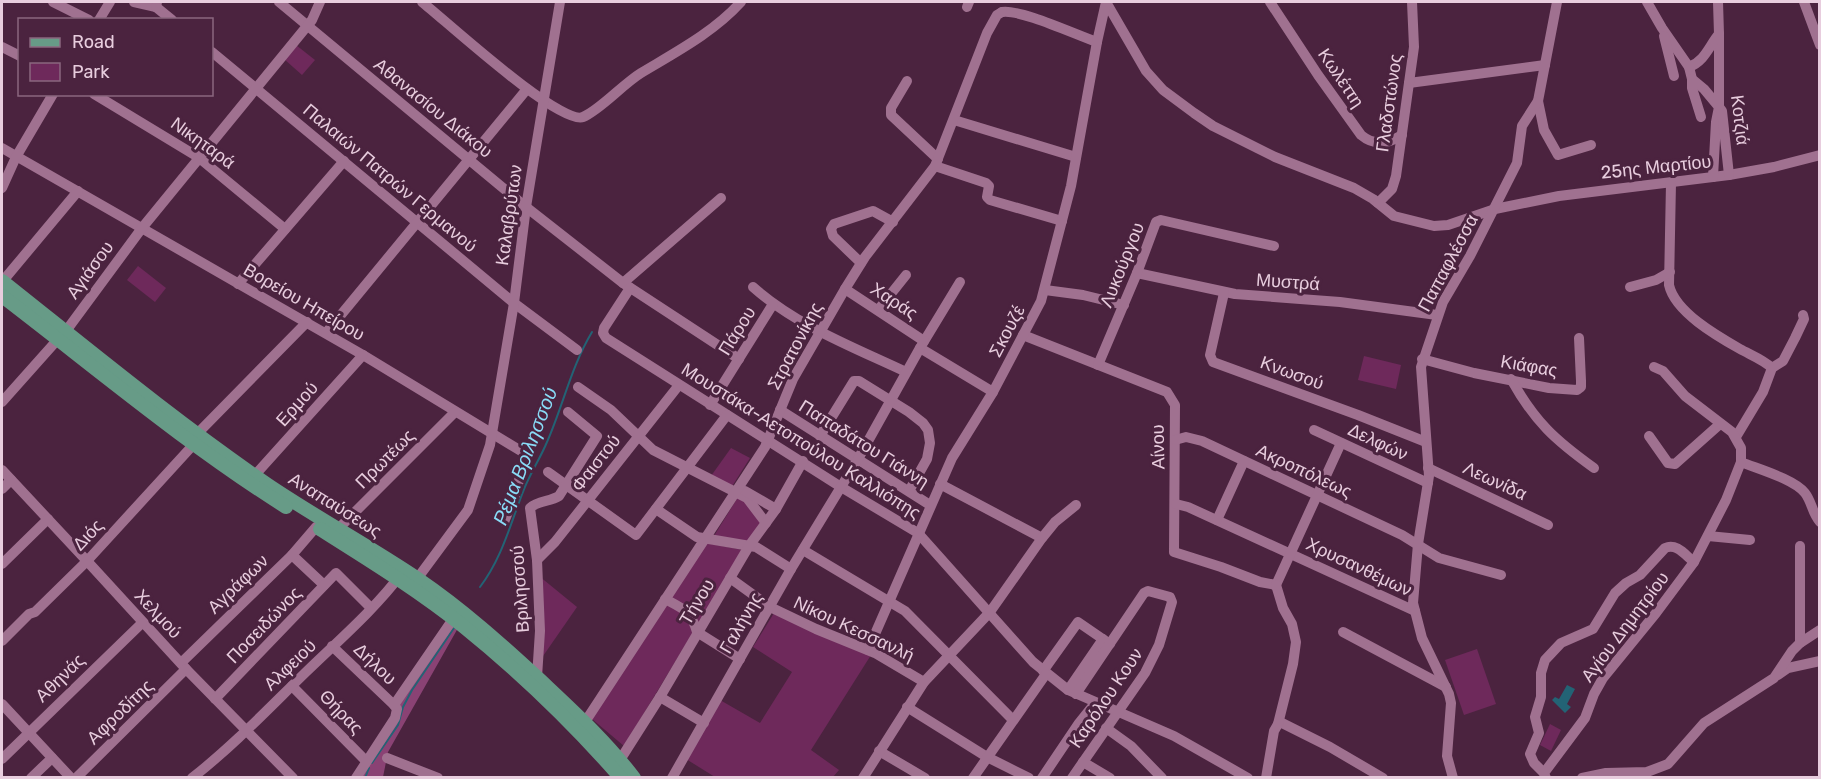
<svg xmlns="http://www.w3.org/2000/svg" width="1821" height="779" viewBox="0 0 1821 779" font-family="Rubik,sans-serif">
  <rect width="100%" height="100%" fill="#4b233f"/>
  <g fill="#6e295b">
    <polygon points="296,45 315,60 302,75 284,59"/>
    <polygon points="138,266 166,288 155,302 127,280"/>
    <polygon points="1364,356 1401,365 1396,389 1358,380"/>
    <polygon points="731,448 750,458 731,488 711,476"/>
    <polygon points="738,497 750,504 762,521 748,542 714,536"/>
    <polygon points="706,543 743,550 624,746 592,719"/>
    <polygon points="539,576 577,607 541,659"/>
    <polygon points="774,613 871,655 811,750 839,770 833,777 715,777 686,759 720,700 760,723 792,672 753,647"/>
    <polygon points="1477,649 1496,704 1464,715 1445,660"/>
    <polygon points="1550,724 1561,730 1551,751 1540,745"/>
  </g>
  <polygon fill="#8a4274" points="454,625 458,628 388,752 383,777 360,778 397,707"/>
  <polygon fill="#236375" points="1567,685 1575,689 1567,704 1571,707 1565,713 1552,700 1555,697 1559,699"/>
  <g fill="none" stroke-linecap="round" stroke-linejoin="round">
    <g stroke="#236375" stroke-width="2">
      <path d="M 480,587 C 502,558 510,525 523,492 C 529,475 540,459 547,442 C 563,406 571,367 592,332"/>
      <polyline points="372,763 398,725 403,707 412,690 454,628"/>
      <polyline points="365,778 369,768"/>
    </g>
    <g stroke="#a07190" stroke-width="10">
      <polyline points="53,2 89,20"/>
      <polyline points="134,2 156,7 157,2"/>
      <polyline points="279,2 526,207 623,283 739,359"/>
      <path d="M 422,2 C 445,20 560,126 583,117 C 600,110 623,84 641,73 C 676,52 714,32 741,2"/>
      <polyline points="1106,2 1146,71 1163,90 1194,113 1213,126 1275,157 1354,188 1373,199 1394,216 1434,226 1448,225 1495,209 1559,196 1729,175 1774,167 1820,155"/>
      <path d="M 1270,2 L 1318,75 L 1361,135 C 1374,146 1388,144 1402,135"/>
      <polyline points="1647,2 1662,28 1689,67 1692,79 1704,89 1719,107 1716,122 1713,177"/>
      <polyline points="1804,2 1820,45"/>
      <polyline points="156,7 172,20"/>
      <polyline points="967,7 969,2"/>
      <path d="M 1002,12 C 1021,9 1076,35 1097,42"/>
      <polyline points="99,20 110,2"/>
      <polyline points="1719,34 1719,107 1722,111 1723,120 1729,175"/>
      <polyline points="1664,36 1674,76"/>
      <polyline points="2,47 20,56"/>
      <polyline points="212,52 514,303 577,350"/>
      <path d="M 1689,67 C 1705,61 1709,46 1719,34 L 1718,2"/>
      <polyline points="1692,79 1692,88 1701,117"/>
      <polyline points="907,81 891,108 891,115 938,159"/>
      <polyline points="1409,83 1545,65"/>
      <polyline points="94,94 198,157 285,229"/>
      <polyline points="1538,101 1544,130 1558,155 1591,145"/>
      <polyline points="954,120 1076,157"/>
      <polyline points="2,148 363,355 526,454 515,495 504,522"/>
      <polyline points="935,166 986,183 989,186 987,197 990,200 1062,221"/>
      <path d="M 1671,183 L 1669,285 C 1675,312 1717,336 1740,349 C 1751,355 1764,360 1772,368"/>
      <polyline points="2,188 16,157 53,94"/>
      <polyline points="1378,203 1392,189 1396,176 1414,47 1412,2"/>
      <polyline points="861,263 833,236 831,229 834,224 873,211 893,222"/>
      <polyline points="1137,273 1235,294 1340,302 1437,315"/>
      <polyline points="2,282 78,191"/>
      <polyline points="960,282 920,348 993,392"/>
      <polyline points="623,283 721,198"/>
      <polyline points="238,284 344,161"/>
      <path d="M 753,287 C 797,326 853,347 906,372"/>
      <polyline points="1630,287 1656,280 1670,272"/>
      <polyline points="630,288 604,328 603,333 606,338 841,487 918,533 1033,662 1068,690 1174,736 1248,778"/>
      <polyline points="845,289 924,341"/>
      <polyline points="1045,290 1083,295 1124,305"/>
      <polyline points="1224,293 1210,355 1213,362 1358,415 1426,442"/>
      <polyline points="878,310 906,275"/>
      <polyline points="66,331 142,228 312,20 320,2"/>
      <polyline points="326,333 527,89"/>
      <polyline points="1023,335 1167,392 1175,405 1174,552 1221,567 1260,582 1276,585"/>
      <polyline points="1422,359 1474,373 1549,388 1577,390 1581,387 1581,381 1579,338"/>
      <polyline points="1098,365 1137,273 1156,222 1161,220 1274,246"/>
      <path d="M 1511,379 C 1535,422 1555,440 1594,468"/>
      <polyline points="578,387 611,410 653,450 747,498 766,523"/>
      <polyline points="2,402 59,338"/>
      <polyline points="710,405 773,304"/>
      <polyline points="780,410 930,505"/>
      <polyline points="1314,430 1428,483"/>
      <polyline points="197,434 307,322"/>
      <polyline points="820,436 854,381 859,381 909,412 923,423 928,430 930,443 927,459 909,491"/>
      <polyline points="1649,436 1668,463 1675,464 1720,424"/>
      <polyline points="1736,437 1763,392 1772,368 1783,361 1795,338 1804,319 1803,315"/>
      <polyline points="1175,440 1186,437 1202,441 1402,535 1439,558 1501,575"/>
      <path d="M 1741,462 C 1758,469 1794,479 1805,493 C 1812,502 1812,513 1820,522"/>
      <polyline points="1428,468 1548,525"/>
      <polyline points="2,470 87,561 186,669 293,778"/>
      <polyline points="548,472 636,535 727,415"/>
      <polyline points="255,475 363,355"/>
      <polyline points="940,484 1042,538"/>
      <polyline points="2,489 11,480"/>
      <polyline points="745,491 776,509"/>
      <polyline points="1176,504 1188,507 1415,611"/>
      <polyline points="656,509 697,537 756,547 791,569"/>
      <polyline points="1217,520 1244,461"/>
      <polyline points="338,529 455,412"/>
      <polyline points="1708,536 1750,540"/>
      <polyline points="803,550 905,611 1013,720"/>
      <polyline points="292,555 324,585"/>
      <polyline points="537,560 555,542 679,385"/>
      <polyline points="2,564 48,519"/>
      <polyline points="730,578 770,607 816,629 875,653 924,682"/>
      <polyline points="414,583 468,510 490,445 514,303 526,207 560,2"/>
      <polyline points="1276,585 1341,443"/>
      <path d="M 665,599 C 684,609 691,611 697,632 L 740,659"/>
      <polyline points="1343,632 1446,687"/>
      <polyline points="2,641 29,614 35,612 87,561 194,444"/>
      <polyline points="1800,643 1800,546"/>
      <polyline points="332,646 394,705"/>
      <polyline points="868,650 952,458 993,392 1041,301 1071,186 1097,42 1106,2"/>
      <polyline points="181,663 292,555 316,527"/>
      <polyline points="1043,671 1078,622 1110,644"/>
      <polyline points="1778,675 1788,668 1820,661"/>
      <path d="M 537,677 L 540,631 L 537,560 L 530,508 C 538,500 550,502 559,496 L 597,436 L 568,412"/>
      <polyline points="292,686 366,761"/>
      <polyline points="1068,690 1103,639"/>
      <polyline points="660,697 704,723"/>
      <polyline points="215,699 336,573 371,608"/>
      <polyline points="2,704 71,778"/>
      <polyline points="907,707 987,757 1029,778"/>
      <polyline points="585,722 765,447 793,379 845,289 865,257 935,166 987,33 997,15 1002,12"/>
      <polyline points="1278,724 1282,723 1330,747 1383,778"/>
      <polyline points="1106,728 1131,746 1162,778"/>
      <polyline points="879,751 925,778"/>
      <polyline points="387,758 438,778"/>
      <polyline points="2,759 142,623"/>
      <polyline points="620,760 660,697 749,546 776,509 803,461"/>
      <polyline points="1083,762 1110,778"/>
      <path d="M 1544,773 L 1534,763 L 1530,754 L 1539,733 L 1535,717 L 1541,697 L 1541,673 L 1545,660 L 1561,643 L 1593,629 L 1615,593 L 1626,583 L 1640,575 L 1665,548 C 1677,543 1685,555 1694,562"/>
      <polyline points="31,778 52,758"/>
      <polyline points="76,778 186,669"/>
      <path d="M 192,778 C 233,746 269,708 306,672 C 339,640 375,609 402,573"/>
      <polyline points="356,778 395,718 397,709 394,705 453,619"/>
      <polyline points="672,778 791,569 858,459 920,348"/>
      <polyline points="863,778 924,682 990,612 1042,538 1055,522 1076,505"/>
      <polyline points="973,778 1046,674"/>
      <polyline points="1042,778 1079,723 1095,703"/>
      <polyline points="1072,778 1145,673 1159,645 1172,602 1170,597 1148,591 1144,593 1076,694"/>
      <polyline points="1266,778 1274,731 1278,724 1293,664 1296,642 1292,624 1283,608 1276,585"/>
      <polyline points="1453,778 1447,756 1451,703 1449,694 1422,638 1413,603 1418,544 1429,476 1421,367 1443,302 1470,256 1517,163 1522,126 1538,101 1557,2"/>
      <polyline points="1546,778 1544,773 1585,718 1594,694 1603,678 1656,613 1694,562 1726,500 1741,462 1741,448 1732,432 1685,396 1663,371 1654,367"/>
      <polyline points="1582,778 1606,773 1647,772 1668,764 1704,723 1774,678 1792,651 1800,643 1820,630"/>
    </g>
    <g stroke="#679b87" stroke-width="14">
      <path d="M 2,281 C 89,350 176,422 268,485 C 317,518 369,546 418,579 C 462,609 501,644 540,680 C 573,711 606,741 634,778"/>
      <path d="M 2,296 C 95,367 186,444 286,507"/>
      <path d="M 320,529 C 369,560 418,590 463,626 C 520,672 573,723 621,778"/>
    </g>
  </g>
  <g text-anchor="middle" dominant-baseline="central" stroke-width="6" stroke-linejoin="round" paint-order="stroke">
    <g font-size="18" fill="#e8cdde" stroke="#4b233f">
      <text transform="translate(1341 78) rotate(56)">Κωλέττη</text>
      <text transform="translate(1389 103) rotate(-82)">Γλαδστώνος</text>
      <text transform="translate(433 108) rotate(39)">Αθανασίου Διάκου</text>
      <text transform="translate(1740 120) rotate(83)">Κοτζιά</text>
      <text transform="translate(203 143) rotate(36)">Νικηταρά</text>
      <text transform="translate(1656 167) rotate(-6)">25ης Μαρτίου</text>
      <text transform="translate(390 178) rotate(40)">Παλαιών Πατρών Γερμανού</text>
      <text transform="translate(509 215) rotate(-82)">Καλαβρύτων</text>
      <text transform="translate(1448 263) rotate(-62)">Παπαφλέσσα</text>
      <text transform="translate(1122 265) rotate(-68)">Λυκούργου</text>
      <text transform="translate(90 270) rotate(-54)">Αγιάσου</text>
      <text transform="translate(1288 282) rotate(4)">Μυστρά</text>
      <text transform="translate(894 301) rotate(33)">Χαράς</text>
      <text transform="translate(304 302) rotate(30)">Βορείου Ηπείρου</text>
      <text transform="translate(737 331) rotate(-58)">Πάρου</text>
      <text transform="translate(1007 331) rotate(-62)">Σκουζέ</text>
      <text transform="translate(795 346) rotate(-62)">Στρατονίκης</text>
      <text transform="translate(1529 366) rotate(10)">Κιάφας</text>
      <text transform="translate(1292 373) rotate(20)">Κνωσού</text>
      <text transform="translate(297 404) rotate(-48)">Ερμού</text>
      <text transform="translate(801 441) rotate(32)">Μουστάκα-Αετοπούλου Καλλιόπης</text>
      <text transform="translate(1378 442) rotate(25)">Δελφών</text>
      <text transform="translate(864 444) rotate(32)">Παπαδάτου Γιάννη</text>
      <text transform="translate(1158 447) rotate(-91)">Αίνου</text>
      <text transform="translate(385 459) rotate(-45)">Πρωτέως</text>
      <text transform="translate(596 463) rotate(-52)">Φαιστού</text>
      <text transform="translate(1304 471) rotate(25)">Ακροπόλεως</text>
      <text transform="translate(1495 481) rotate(25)">Λεωνίδα</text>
      <text transform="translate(335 505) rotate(32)">Αναπαύσεως</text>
      <text transform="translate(88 535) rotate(-47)">Διός</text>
      <text transform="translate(1359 567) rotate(25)">Χρυσανθέμων</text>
      <text transform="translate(238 584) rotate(-44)">Αγράφων</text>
      <text transform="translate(520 589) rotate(-94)">Βριλησσού</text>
      <text transform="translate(697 602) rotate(-59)">Τήνου</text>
      <text transform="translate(158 614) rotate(47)">Χελμού</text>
      <text transform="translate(741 623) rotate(-60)">Γαλήνης</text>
      <text transform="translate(264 625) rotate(-46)">Ποσειδώνος</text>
      <text transform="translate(1625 627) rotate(-53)">Αγίου Δημητρίου</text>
      <text transform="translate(854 629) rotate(25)">Νίκου Κεσσανλή</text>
      <text transform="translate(375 664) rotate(44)">Δήλου</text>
      <text transform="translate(290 665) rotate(-44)">Αλφειού</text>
      <text transform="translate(60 678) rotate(-44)">Αθηνάς</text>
      <text transform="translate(1106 698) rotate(-56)">Καρόλου Κουν</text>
      <text transform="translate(120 712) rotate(-44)">Αφροδίτης</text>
      <text transform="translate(341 712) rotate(46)">Θήρας</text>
    </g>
    <g font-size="20" font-style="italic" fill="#89dbf6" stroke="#4b233f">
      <text transform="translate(525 456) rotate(-69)">Ρέμα Βριλησσού</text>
    </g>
  </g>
  <rect width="1821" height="779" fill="none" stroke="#e8cdde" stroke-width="6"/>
  <rect x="18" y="18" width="195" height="78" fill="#4b233f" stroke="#8a677f" stroke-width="1.5"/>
  <rect x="30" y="38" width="30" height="9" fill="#679b87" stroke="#8a677f" stroke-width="1.5"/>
  <text x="72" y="48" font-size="18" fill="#e8cdde">Road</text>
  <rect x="30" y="63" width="30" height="18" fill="#6e295b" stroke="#8a677f" stroke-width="1.5"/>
  <text x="72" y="78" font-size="18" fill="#e8cdde">Park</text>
</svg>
